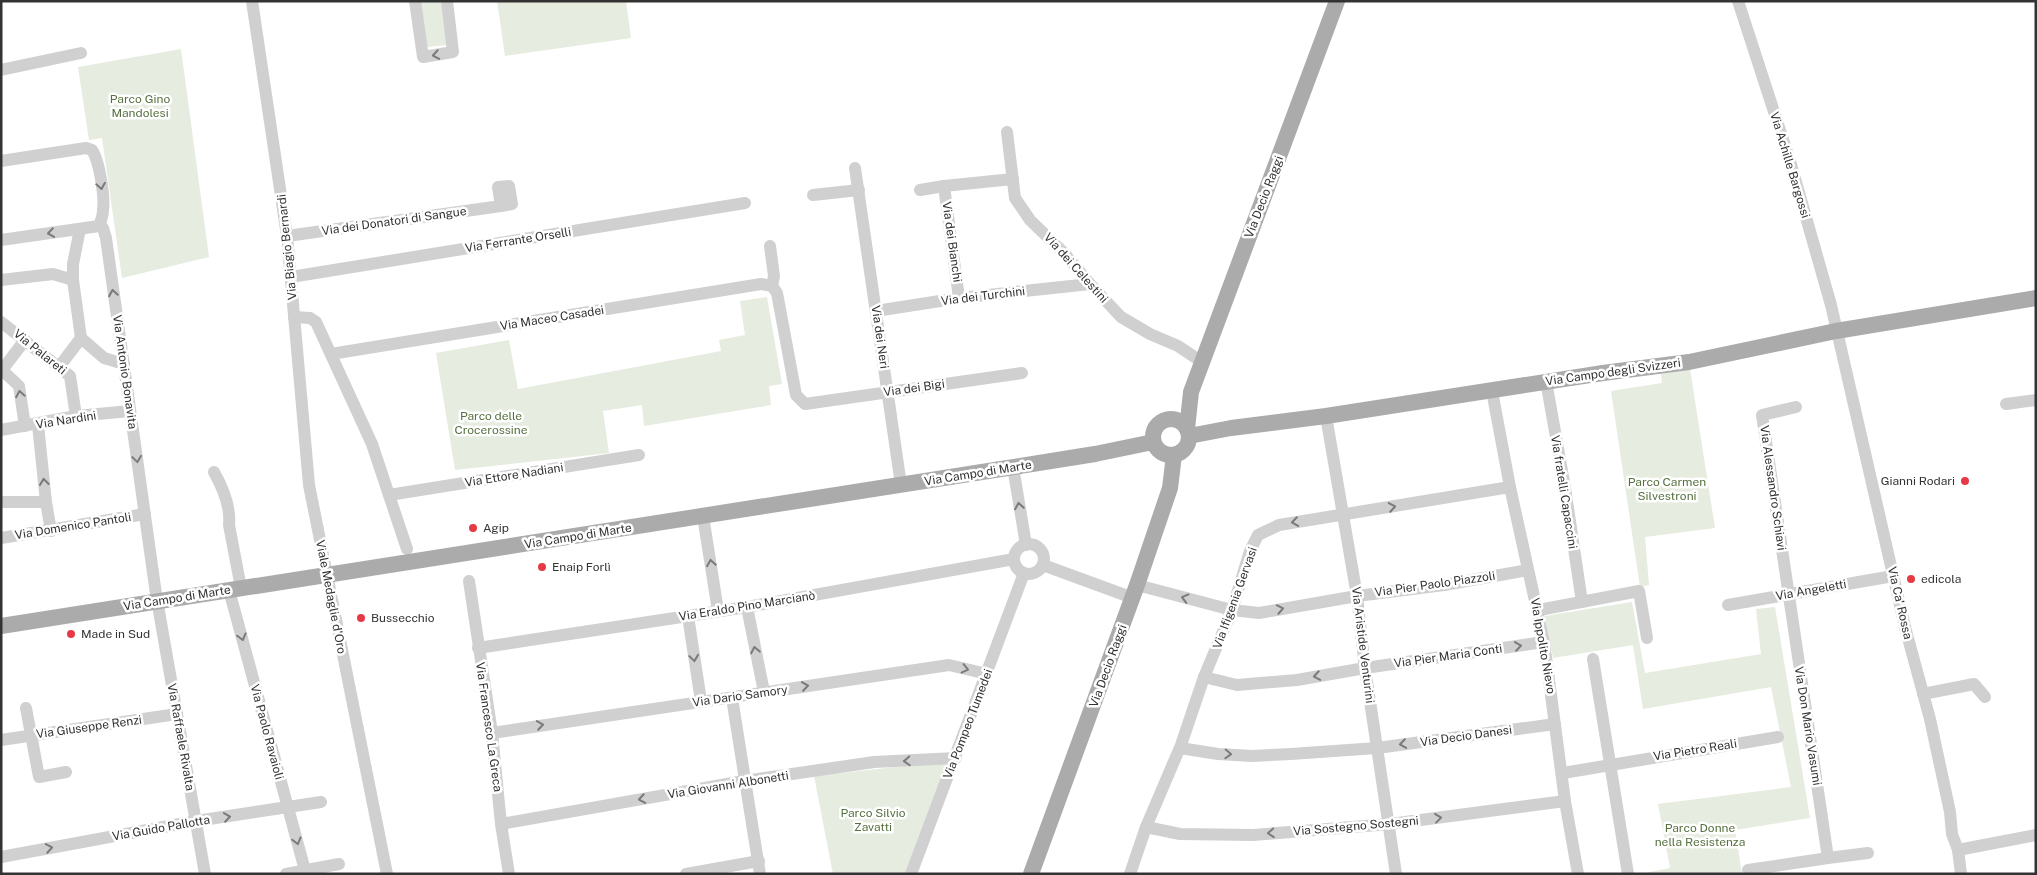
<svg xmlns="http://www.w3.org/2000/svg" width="2037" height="875" viewBox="0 0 2037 875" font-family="'Public Sans',sans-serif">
  <rect width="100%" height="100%" fill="#fff"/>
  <g fill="#e6ecdf">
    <polygon points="420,1 442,1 448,45 427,47"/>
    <polygon points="497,1 626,1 631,38 505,56"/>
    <polygon points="181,49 209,257 122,278 102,138 89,140 78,67"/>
    <polygon points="767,297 782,384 769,386 771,405 644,426 642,405 603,411 609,453 455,470 436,353 509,340 518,389 721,351 719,340 745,335 740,301"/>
    <polygon points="1690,369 1715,528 1645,537 1649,585 1640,587 1611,391 1662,383 1661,374"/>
    <polygon points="1632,602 1645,673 1761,654 1756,609 1775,607 1810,818 1735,830 1742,874 1645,873 1670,868 1658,804 1791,787 1771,687 1643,709 1633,645 1553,658 1545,616"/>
    <polygon points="949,761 905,874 833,874 814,776"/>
  </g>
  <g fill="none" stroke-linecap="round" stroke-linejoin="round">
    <g stroke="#d0d0d0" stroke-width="12">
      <polyline points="252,1 287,236 309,485 387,874"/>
      <polyline points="415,1 423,57 453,52 447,1"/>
      <polyline points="1738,1 1790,161 1831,305 1905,627 1930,719 1950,812 1952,834 1958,850 1961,874"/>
      <polyline points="1,70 81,53"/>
      <polyline points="1007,132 1015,198 1030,220 1065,254 1090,284 1121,317 1150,334 1178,346 1202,362"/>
      <path d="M 1,161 L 86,148 L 92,150 C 99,160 105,196 103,210 C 103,215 101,221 99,226"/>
      <polyline points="855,168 901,485"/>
      <polyline points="920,190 944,186"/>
      <polyline points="813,195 859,190"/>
      <polyline points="99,226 103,228 106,238 156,594 205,874"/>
      <polyline points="80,229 73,264 73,280 81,338 104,358 124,364"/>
      <polyline points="287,236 501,206 498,187 509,186 512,204 501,206"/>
      <polyline points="1,240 99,226"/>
      <polyline points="770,246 774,276 772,286 777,293 796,395 805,404 1022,373"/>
      <polyline points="291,277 745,203"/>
      <polyline points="1,280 53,274 73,280"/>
      <polyline points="959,298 944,186 1013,179"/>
      <polyline points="876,311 959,298 1090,284"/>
      <polyline points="294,317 310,318 316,322 372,444 407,549"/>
      <polyline points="1,322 70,376 76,416"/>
      <polyline points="331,354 761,284 772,286"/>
      <polyline points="59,367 81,338"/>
      <polyline points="1,369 19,386 25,426"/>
      <polyline points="2,370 25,340"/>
      <polyline points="1546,381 1565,488 1582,602"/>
      <polyline points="1492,391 1510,487 1544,642 1565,801 1578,874"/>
      <polyline points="2006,404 2036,400"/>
      <polyline points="1326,416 1357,596 1365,668 1396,874"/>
      <polyline points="38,425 46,502 51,531"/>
      <polyline points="1,430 76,416 130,411"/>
      <polyline points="1013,467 1026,545"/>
      <path d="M 214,472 C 223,488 231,506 229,525 L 241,588"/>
      <polyline points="389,495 639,455"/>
      <polyline points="1,502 46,502"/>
      <polyline points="703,516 718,611"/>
      <polyline points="1,538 145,514"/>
      <circle cx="1029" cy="559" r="15"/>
      <polyline points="1043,565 1133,598"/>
      <polyline points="469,581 492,733 501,824 509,874"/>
      <polyline points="1137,585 1232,610 1259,613 1357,596 1444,585 1528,570"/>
      <polyline points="229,590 306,874"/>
      <polyline points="1728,605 1893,576"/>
      <polyline points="747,607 764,692"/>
      <polyline points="1539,610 1639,591 1647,638"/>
      <polyline points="688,616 701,701"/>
      <polyline points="478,648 747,607 1014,559"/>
      <polyline points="1593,659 1628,874"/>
      <polyline points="1204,677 1237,685 1297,680 1365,668 1544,642"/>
      <polyline points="1923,694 1974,684 1985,697"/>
      <polyline points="732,698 760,874"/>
      <polyline points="26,708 39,777 66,772"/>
      <polyline points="492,733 949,665 987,674"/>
      <polyline points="1,740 177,714"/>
      <polyline points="1180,748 1218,754 1252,756 1291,754 1377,748 1555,724"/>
      <polyline points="1563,773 1778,737"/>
      <polyline points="501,824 744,781 874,762 956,758"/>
      <polyline points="1146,827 1180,834 1253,835 1390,824 1565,801"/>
      <polyline points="1958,850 2036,835"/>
      <polyline points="1,857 196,821 321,802"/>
      <polyline points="1828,858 1868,853"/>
      <polyline points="1748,870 1828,858 1762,415 1796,407"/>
      <polyline points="286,874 339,864"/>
      <polyline points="686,874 759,861"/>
      <polyline points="911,874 1024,573"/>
      <polyline points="1130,874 1146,827 1181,745 1204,677 1232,610 1250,551 1258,535 1279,525 1510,487"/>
    </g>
    <g stroke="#ababab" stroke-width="16">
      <circle cx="1171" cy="437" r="18"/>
      <polyline points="1187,429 1191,392 1337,1"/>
      <polyline points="1189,436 1231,428 1326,416 1603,373 1689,362 1836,331 2036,298"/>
      <polyline points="1,626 1001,469 1095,454 1153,442"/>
      <polyline points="1031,874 1137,585 1170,488 1174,455"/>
    </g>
  </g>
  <defs><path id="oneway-chevron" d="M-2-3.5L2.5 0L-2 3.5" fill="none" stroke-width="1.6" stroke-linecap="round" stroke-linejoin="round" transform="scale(1.25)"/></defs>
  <g stroke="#7a7a7a">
    <use href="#oneway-chevron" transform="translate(436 55) rotate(170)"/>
    <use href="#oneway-chevron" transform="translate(101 186) rotate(80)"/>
    <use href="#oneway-chevron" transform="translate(51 233) rotate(172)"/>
    <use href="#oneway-chevron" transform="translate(113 293) rotate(-99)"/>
    <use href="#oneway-chevron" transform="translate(20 394) rotate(-100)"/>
    <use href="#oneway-chevron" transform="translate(137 459) rotate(82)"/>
    <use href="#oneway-chevron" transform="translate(44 482) rotate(-96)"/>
    <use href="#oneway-chevron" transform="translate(1019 506) rotate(-99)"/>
    <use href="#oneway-chevron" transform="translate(1392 507) rotate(-10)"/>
    <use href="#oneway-chevron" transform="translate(1295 522) rotate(172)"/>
    <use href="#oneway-chevron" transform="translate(711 563) rotate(-99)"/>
    <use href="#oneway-chevron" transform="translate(1185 598) rotate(-165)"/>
    <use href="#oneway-chevron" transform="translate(1280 609) rotate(-11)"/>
    <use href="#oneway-chevron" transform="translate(242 637) rotate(75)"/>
    <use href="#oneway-chevron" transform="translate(1518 646) rotate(-8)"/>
    <use href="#oneway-chevron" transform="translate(755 650) rotate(-101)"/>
    <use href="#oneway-chevron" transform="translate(694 658) rotate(82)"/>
    <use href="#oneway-chevron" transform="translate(965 669) rotate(13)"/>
    <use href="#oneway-chevron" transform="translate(1317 676) rotate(170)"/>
    <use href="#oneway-chevron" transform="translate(805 686) rotate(-8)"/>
    <use href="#oneway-chevron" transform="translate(540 725) rotate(-9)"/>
    <use href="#oneway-chevron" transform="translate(1403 744) rotate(172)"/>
    <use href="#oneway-chevron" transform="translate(1228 754) rotate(3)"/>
    <use href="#oneway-chevron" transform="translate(907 761) rotate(177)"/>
    <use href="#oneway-chevron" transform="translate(642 799) rotate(170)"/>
    <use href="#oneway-chevron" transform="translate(227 817) rotate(-8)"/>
    <use href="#oneway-chevron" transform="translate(1438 818) rotate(-7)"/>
    <use href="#oneway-chevron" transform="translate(1271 833) rotate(176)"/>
    <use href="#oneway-chevron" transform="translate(297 841) rotate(75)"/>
    <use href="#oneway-chevron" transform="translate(49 848) rotate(-10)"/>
  </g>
  <g fill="#e63946" stroke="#fff" stroke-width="2">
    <circle cx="1965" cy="481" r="5"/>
    <circle cx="473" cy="528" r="5"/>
    <circle cx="542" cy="567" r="5"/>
    <circle cx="1911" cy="579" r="5"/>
    <circle cx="361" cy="618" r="5"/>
    <circle cx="71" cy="634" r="5"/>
  </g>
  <g text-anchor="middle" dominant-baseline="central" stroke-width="5" stroke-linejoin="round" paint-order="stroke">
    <g font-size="12" fill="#56703f" stroke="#fff">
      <text x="140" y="99">Parco Gino<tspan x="140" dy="14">Mandolesi</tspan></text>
      <text x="491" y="416">Parco delle<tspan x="491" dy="14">Crocerossine</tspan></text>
      <text x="1667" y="482">Parco Carmen<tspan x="1667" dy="14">Silvestroni</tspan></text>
      <text x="873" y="813">Parco Silvio<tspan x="873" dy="14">Zavatti</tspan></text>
      <text x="1700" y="828">Parco Donne<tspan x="1700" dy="14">nella Resistenza</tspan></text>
    </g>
    <g font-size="12" fill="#333" stroke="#fff">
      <text transform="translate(1790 165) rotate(73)">Via Achille Bargossi</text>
      <text transform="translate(1264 197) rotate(-69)">Via Decio Raggi</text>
      <text transform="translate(394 221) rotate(-8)">Via dei Donatori di Sangue</text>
      <text transform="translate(518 240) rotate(-9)">Via Ferrante Orselli</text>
      <text transform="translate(952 242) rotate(82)">Via dei Bianchi</text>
      <text transform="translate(287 247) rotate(-96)">Via Biagio Bernardi</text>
      <text transform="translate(1076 268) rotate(48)">Via dei Celestini</text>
      <text transform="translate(983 296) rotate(-7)">Via dei Turchini</text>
      <text transform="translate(552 318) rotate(-9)">Via Maceo Casadei</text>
      <text transform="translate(880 337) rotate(82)">Via dei Neri</text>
      <text transform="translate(40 352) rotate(39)">Via Palareti</text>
      <text transform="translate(125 372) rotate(82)">Via Antonio Bonavita</text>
      <text transform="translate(1613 372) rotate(-8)">Via Campo degli Svizzeri</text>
      <text transform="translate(914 388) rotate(-8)">Via dei Bigi</text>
      <text transform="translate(66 420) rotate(-9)">Via Nardini</text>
      <text transform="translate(978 473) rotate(-9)">Via Campo di Marte</text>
      <text transform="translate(514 475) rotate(-9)">Via Ettore Nadiani</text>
      <text transform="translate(1773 488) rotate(82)">Via Alessandro Schiavi</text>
      <text transform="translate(1564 492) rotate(81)">Via fratelli Capaccini</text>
      <text transform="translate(73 526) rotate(-9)">Via Domenico Pantoli</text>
      <text transform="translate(578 536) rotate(-9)">Via Campo di Marte</text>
      <text transform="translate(1435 584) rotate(-8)">Via Pier Paolo Piazzoli</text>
      <text transform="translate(1811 590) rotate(-10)">Via Angeletti</text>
      <text transform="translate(331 597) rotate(79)">Viale Medaglie d'Oro</text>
      <text transform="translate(177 598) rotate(-9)">Via Campo di Marte</text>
      <text transform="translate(1235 598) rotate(-70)">Via Ifigenia Gervasi</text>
      <text transform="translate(1900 603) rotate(77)">Via Ca' Rossa</text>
      <text transform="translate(747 606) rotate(-9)">Via Eraldo Pino Marcianò</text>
      <text transform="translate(1363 645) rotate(83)">Via Aristide Venturini</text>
      <text transform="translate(1543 646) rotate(80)">Via Ippolito Nievo</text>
      <text transform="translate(1448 656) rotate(-8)">Via Pier Maria Conti</text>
      <text transform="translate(1108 666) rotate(-70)">Via Decio Raggi</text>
      <text transform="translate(740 696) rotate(-8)">Via Dario Samory</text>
      <text transform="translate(968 724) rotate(-69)">Via Pompeo Tumedei</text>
      <text transform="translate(1808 726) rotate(81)">Via Don Mario Vasumi</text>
      <text transform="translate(89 727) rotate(-8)">Via Giuseppe Renzi</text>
      <text transform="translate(489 727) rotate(82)">Via Francesco La Greca</text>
      <text transform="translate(267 732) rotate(75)">Via Paolo Ravaioli</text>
      <text transform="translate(1466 736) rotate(-8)">Via Decio Danesi</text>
      <text transform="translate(181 737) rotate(80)">Via Raffaele Rivalta</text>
      <text transform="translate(1695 750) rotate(-9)">Via Pietro Reali</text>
      <text transform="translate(728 785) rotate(-9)">Via Giovanni Albonetti</text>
      <text transform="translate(1356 826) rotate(-5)">Via Sostegno Sostegni</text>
      <text transform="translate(161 828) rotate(-10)">Via Guido Pallotta</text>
    </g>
    <g font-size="12" fill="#333" stroke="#fff" text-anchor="start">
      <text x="1955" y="481" text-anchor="end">Gianni Rodari</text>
      <text x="483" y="528">Agip</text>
      <text x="552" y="567">Enaip Forlì</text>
      <text x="1921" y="579">edicola</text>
      <text x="371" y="618">Bussecchio</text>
      <text x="81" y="634">Made in Sud</text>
    </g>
  </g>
  <rect width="2037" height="875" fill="none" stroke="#333333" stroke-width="5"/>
</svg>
